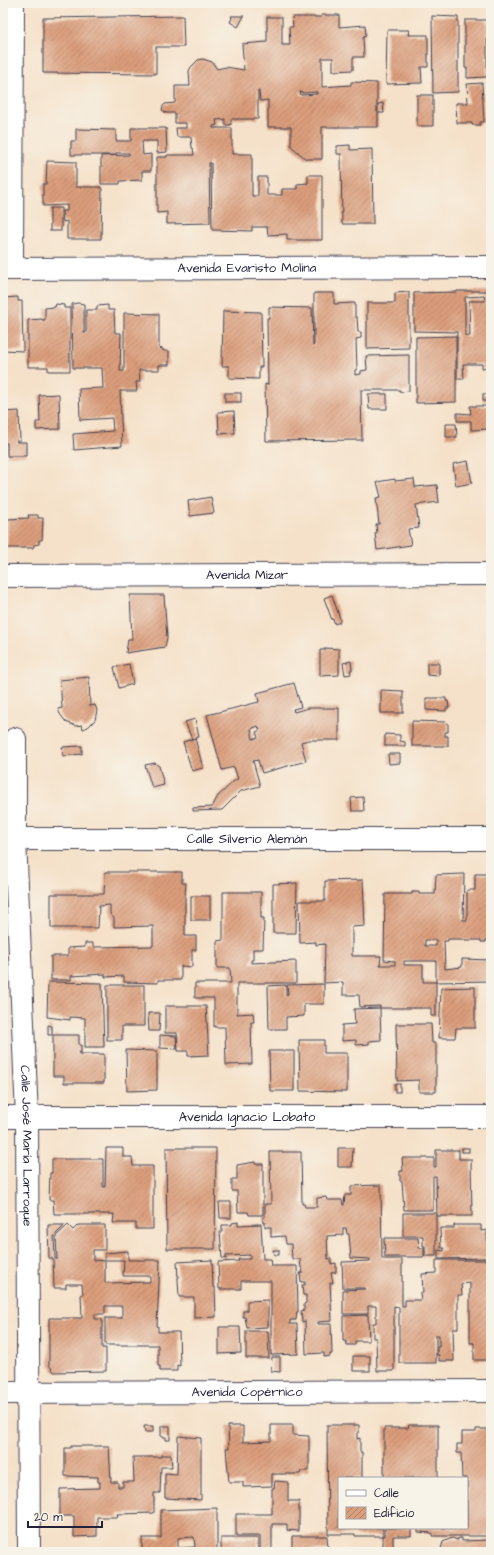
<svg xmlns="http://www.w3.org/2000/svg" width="494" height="1555" viewBox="0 0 494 1555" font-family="'Architects Daughter',sans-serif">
  <defs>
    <pattern id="building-hatch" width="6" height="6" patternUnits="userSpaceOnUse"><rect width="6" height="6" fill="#db9e7c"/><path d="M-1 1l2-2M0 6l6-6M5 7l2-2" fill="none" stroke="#b18067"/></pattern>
  </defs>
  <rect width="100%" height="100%" fill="#f7f3e8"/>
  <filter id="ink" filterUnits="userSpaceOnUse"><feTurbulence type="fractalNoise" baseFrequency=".025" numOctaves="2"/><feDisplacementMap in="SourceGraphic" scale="8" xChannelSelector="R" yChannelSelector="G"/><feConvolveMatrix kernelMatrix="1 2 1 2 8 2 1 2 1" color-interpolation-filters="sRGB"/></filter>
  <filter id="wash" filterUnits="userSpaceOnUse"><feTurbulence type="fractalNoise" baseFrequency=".012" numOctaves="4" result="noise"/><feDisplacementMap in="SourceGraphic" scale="16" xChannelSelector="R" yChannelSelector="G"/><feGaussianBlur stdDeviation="0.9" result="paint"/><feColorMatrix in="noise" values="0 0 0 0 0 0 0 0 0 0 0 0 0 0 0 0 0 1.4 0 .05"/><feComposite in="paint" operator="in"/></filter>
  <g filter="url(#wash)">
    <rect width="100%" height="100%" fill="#f5e1c9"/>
    <g id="blocks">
      <g fill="url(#building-hatch)" fill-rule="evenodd">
        <path d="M 321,15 L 339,15 L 339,27 L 365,25 L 366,36 L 363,37 L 364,57 L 353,57 L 353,70 L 333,71 L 333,58 L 322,58 L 322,87 L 351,85 L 351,82 L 377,83 L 377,112 L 378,112 L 378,104 L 383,103 L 384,113 L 378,113 L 378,127 L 322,127 L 322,159 L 306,159 L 291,146 L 291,127 L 268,127 L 268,100 L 260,101 L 259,91 L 258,91 L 258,119 L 231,119 L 231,125 L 225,125 L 225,119 L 216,120 L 217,125 L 213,126 L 213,128 L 232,128 L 232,154 L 252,154 L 252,196 L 258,196 L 258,177 L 267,177 L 267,195 L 282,195 L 282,189 L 297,189 L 297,184 L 308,183 L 308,175 L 322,175 L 322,240 L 287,240 L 287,234 L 268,235 L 267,227 L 252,227 L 252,231 L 212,230 L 211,163 L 209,163 L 210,223 L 167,224 L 167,212 L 157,213 L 157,157 L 167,157 L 167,155 L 194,155 L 193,148 L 192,148 L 191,137 L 177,137 L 176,128 L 186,128 L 186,123 L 175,123 L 175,113 L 166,113 L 162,110 L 163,106 L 165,104 L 175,103 L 175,86 L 190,86 L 189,71 L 191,67 L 198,60 L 203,59 L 212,62 L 217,69 L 226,67 L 244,70 L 242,44 L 267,42 L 267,17 L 282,17 L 282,45 L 290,45 L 289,27 L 293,27 L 292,17 L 322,17 ZM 300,92 L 302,92 L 302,93 L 317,92 L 317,94 L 301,95 Z"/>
        <polygon points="183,16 184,47 156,47 156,74 43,73 43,18"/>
        <polygon points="231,16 244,16 238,27 230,22 232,18"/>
        <polygon points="432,16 458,17 458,92 433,93"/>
        <polygon points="465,20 487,20 487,77 467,78 467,68 465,68"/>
        <polygon points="387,30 409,30 408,35 428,35 428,67 421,67 422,83 386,84"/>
        <polygon points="482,83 484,122 480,122 480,125 472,125 472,123 457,123 456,103 468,103 467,84"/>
        <polygon points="489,89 491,89 491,129 488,129"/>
        <rect x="417" y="95" width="16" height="31"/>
        <polygon points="131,128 166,128 167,152 157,153 157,141 142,141 143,155 151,154 151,171 142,171 142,180 120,181 120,184 101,184 101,156 129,155 129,153 116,153 116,155 71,155 71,141 76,141 76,129 116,130 116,141 131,141"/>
        <polygon points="350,145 350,150 372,149 373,224 342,224 341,154 337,154 337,146"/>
        <polygon points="47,161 76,162 76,187 101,187 101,189 102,189 101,239 67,239 67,221 63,222 62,211 67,211 67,205 43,206 43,184 46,184"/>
        <rect x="50" y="208" width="11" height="23"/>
        <path d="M 457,291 L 491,291 L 491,367 L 482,368 L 482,364 L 463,364 L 464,379 L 457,379 L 457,332 L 414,331 L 414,293 L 457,292 ZM 484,296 L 485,301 L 469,301 L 470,336 L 465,336 L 465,297 Z"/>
        <polygon points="409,292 409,348 367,349 367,303 395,303 395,293"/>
        <polygon points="314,293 334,293 334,304 355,303 355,317 357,317 358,332 361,332 361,338 356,339 357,369 355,370 355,375 361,374 361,371 367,370 366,356 409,355 409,391 400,392 400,390 361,390 362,440 266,441 265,384 268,385 267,318 269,318 269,307 312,308 313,346 314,345"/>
        <polygon points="18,297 18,301 22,301 23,351 3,350 3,298"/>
        <polygon points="78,303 84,304 84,333 86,333 86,310 97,310 97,306 108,305 108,310 114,310 115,333 121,333 120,371 124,371 124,313 159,314 159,348 163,349 163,351 169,351 169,365 159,365 159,370 139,370 140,382 136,382 137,391 120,391 122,446 74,450 73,434 113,431 112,418 80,420 79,389 103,388 102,368 73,368 72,304"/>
        <polygon points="56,304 64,305 64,308 70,308 70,371 48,371 48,367 28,367 28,320 42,319 42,320 45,320 45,308 55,307"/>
        <polygon points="223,311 261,312 262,367 259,367 259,379 229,378 229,366 222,366"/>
        <polygon points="456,336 456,402 416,403 416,337"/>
        <rect x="225" y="393" width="16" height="9"/>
        <polygon points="59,394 60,429 36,430 36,422 40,422 39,395"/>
        <polygon points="368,394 387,394 387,409 369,409"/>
        <rect x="483" y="394" width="8" height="7"/>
        <polygon points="470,406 491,406 491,429 471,430 471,421 457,421 457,413 471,414"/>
        <polygon points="19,411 20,441 16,441 17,442 26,442 26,456 7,456 7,443 3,443 3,412"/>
        <polygon points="234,411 235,433 219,434 218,412"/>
        <polygon points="446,424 456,424 457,437 446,437"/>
        <polygon points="468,461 472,483 456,486 453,464"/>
        <polygon points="395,479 395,481 414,479 415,487 437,485 439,502 416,505 419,528 408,529 411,545 377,550 375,533 377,533 376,524 379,524 376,498 381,497 377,482"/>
        <polygon points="211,497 214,513 190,516 188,501"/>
        <polygon points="28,515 38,515 38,518 43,518 42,540 39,540 39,544 34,545 33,548 7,548 8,519 29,518"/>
        <polygon points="130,595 164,595 167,638 165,647 126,653 128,639 132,639"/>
        <polygon points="332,595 340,619 340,622 335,624 333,619 332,620 324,598"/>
        <polygon points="325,648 339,649 339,675 320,676 320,650 325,650"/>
        <polygon points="351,661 352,670 350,670 351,674 345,675 343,663"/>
        <polygon points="427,663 439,663 439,676 427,675"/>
        <polygon points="129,664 133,684 119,688 114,667"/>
        <polygon points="89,677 90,706 95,705 97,710 95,720 88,727 83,729 82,725 76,726 66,722 60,714 58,709 62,708 60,680"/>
        <path d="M 294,683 L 301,707 L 293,709 L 294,712 L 308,708 L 339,708 L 339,740 L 309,740 L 301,742 L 306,761 L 262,773 L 258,760 L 253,761 L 260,786 L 241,791 L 222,810 L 193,811 L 193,808 L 212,807 L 218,796 L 234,781 L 238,779 L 234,767 L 222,770 L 207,715 L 259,702 L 257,693 ZM 258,726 L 260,730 L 256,732 L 258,737 L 253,739 L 251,729 Z"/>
        <polygon points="381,690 403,691 403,713 381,713"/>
        <polygon points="426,698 446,698 446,701 448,701 449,708 446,708 446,711 426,710"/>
        <polygon points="195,719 199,737 192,739 185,722"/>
        <polygon points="412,721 446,722 446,723 448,723 448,732 445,732 445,736 448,736 448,746 412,746"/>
        <polygon points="385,734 400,735 400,741 405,742 405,746 385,746"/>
        <polygon points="195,738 203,768 192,771 183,742"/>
        <polygon points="82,746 82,754 63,756 62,747"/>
        <polygon points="388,754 400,754 400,763 389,764"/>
        <polygon points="155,763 159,766 164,785 152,788 145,765"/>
        <polygon points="363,797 364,811 352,811 351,798"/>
        <polygon points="105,872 182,872 182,883 186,883 185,895 185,936 196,936 196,950 192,950 192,967 181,966 181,980 158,980 158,983 124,982 124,976 105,977 105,974 71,976 71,980 51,980 51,956 68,956 68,948 85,947 85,943 93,943 93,947 153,946 153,926 114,927 114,918 110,914 110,905 99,906 98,928 51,928 51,894 104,894"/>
        <path d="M 464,874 L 463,920 L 467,920 L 467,890 L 475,890 L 475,874 L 491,874 L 491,940 L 486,940 L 486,942 L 481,942 L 481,940 L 463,940 L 462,939 L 448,939 L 448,941 L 444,941 L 445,969 L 462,967 L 462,959 L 491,960 L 491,981 L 436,982 L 436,961 L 404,961 L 404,965 L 423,965 L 423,982 L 436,982 L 436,1016 L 431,1016 L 431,1008 L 380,1008 L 381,1040 L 369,1041 L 369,1044 L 356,1045 L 356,1040 L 342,1041 L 342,1025 L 355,1024 L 354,1009 L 380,1008 L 380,1006 L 360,1007 L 359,995 L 343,995 L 343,982 L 324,983 L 325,944 L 316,945 L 316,942 L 300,943 L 299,901 L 325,901 L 325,881 L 363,880 L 365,926 L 352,927 L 352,956 L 381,956 L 380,965 L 395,965 L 395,961 L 384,960 L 385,894 L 412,894 L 412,892 L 419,892 L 419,894 L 435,894 L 436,875 ZM 425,940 L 436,940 L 436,946 L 425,946 Z"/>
        <polygon points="297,883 296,933 273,933 273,884"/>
        <polygon points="223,892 261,892 261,918 264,918 263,949 253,949 253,960 251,960 251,963 296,961 296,983 237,983 237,1014 253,1013 254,1022 251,1022 252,1064 226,1065 225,1027 214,1027 214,998 195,998 195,983 231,983 230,968 217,968 217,941 223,940"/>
        <rect x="191" y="896" width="19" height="24"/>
        <polygon points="48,982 102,983 104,1047 85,1047 85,1018 70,1017 70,1020 47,1017"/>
        <polygon points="324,984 324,1004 304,1004 304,1016 286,1017 286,1029 269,1029 268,986 286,985 286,995 288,994 287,985"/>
        <polygon points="107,985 144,985 144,1026 122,1026 122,1040 107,1040"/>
        <polygon points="475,987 475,1028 456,1028 455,1038 439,1038 441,988"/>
        <polygon points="165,1006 206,1006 209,1055 188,1056 188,1051 178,1051 177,1033 165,1033"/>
        <polygon points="148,1013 160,1013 159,1031 149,1031"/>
        <polygon points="396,1024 431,1024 432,1043 436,1043 436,1092 419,1092 419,1080 397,1081"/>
        <polygon points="48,1025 52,1026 52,1035 48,1035"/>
        <polygon points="53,1035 79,1035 79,1045 81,1045 81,1053 79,1052 79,1054 104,1054 104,1083 64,1083 64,1076 53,1076"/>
        <polygon points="160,1035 176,1036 177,1049 160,1048"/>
        <polygon points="299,1040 324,1040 324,1053 347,1053 347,1092 300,1091"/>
        <polygon points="126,1050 157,1051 157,1090 127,1091"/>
        <polygon points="269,1051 294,1051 294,1091 270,1091"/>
        <rect x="395" y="1084" width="5" height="8"/>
        <polygon points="106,1148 123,1148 123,1157 132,1157 133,1166 153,1166 153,1229 136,1229 136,1223 113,1223 114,1214 54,1214 53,1200 49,1200 50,1173 52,1173 52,1159 103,1159 103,1187 105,1187"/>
        <polygon points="166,1148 216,1148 215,1249 167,1249"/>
        <polygon points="338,1148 353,1148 352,1167 338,1167"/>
        <rect x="462" y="1148" width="7" height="4"/>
        <polygon points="436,1150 459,1150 459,1159 471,1159 472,1216 437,1216 436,1176 433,1176 433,1210 404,1210 402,1181 400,1181 400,1171 403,1171 402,1158 434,1158 434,1167 436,1167"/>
        <polygon points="270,1152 301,1152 302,1204 304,1204 305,1207 317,1207 317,1198 326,1197 327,1200 342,1200 343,1205 344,1205 345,1195 351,1195 351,1186 381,1185 382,1259 402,1259 402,1306 405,1306 405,1300 421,1300 420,1293 423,1293 422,1274 436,1273 436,1260 490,1260 491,1360 474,1360 474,1343 470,1343 470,1283 461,1284 462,1295 458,1295 458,1329 453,1329 454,1361 439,1361 439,1355 437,1355 437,1347 439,1347 439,1335 436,1335 436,1363 399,1363 399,1307 394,1306 394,1371 377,1371 376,1338 373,1338 373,1323 376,1323 376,1306 368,1306 368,1314 343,1314 343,1290 365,1289 365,1288 343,1288 342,1262 370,1261 370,1259 351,1258 349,1234 347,1234 346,1228 343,1228 343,1235 327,1236 328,1259 331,1258 331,1264 336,1263 336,1272 331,1273 333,1283 330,1283 332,1321 318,1322 318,1324 331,1324 332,1354 330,1354 330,1356 324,1357 324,1353 306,1354 305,1321 302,1322 301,1311 304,1310 304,1304 306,1303 306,1295 303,1295 302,1285 305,1285 305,1282 301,1282 300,1273 303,1273 302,1268 301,1268 300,1259 292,1259 291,1244 286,1244 285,1236 271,1237 271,1227 265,1227 265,1222 263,1222 263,1217 265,1217 265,1204 271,1204"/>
        <polygon points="255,1162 255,1164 263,1164 263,1215 249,1215 248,1212 238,1212 237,1191 232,1191 232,1179 237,1179 237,1165"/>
        <polygon points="219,1202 231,1202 231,1218 220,1218"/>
        <polygon points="403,1213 436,1213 436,1256 425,1256 425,1246 423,1246 423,1236 403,1236"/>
        <polygon points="238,1222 238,1225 261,1224 263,1259 270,1259 271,1266 297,1266 298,1312 297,1312 296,1320 290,1320 290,1324 297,1324 298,1354 271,1355 271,1281 241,1281 241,1289 219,1289 218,1262 239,1261 238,1259 250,1259 250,1255 226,1256 226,1259 222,1258 220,1232 222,1232 222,1225 232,1225 232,1223"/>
        <polygon points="48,1225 65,1225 54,1236 55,1259 57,1259 56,1236 68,1225 73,1230 78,1225 105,1225 105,1250 93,1250 93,1260 105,1261 105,1283 150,1282 150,1276 123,1276 124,1260 105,1260 105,1253 128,1251 128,1260 160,1260 157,1326 158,1326 158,1332 179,1332 180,1366 177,1365 177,1371 160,1371 160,1366 158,1366 158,1345 105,1345 105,1318 122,1318 122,1306 105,1306 105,1314 95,1314 95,1319 102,1319 102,1348 106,1348 106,1371 54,1372 49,1365 49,1318 82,1318 81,1295 83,1294 82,1284 66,1284 66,1288 54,1288 53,1259 49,1258"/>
        <polygon points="454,1225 481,1225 481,1231 487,1230 488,1258 438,1259 438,1250 444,1251 444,1248 441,1248 440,1228 454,1228"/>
        <polygon points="384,1238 418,1238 419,1248 424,1248 424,1257 385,1257"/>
        <polygon points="273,1250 279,1250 279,1255 274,1255"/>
        <polygon points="212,1260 213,1287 215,1287 216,1317 194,1318 194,1297 179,1297 177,1262"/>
        <polygon points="268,1300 268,1327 247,1328 245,1317 243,1317 243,1311 247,1311 247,1301"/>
        <polygon points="368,1315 369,1341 355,1341 355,1345 347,1345 346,1341 343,1341 343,1316"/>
        <polygon points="219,1327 240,1327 241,1353 219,1354"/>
        <polygon points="246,1331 268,1331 269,1358 246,1358"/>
        <rect x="353" y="1356" width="17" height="15"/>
        <polygon points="272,1357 280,1357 280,1372 271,1371"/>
        <polygon points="271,1425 293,1425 293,1435 309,1436 309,1471 301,1471 300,1474 272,1474 272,1486 243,1487 243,1482 229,1482 226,1448 229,1448 228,1426 243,1426 243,1442 271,1441"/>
        <polygon points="327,1425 359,1425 359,1433 357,1433 357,1439 360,1438 360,1452 362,1452 362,1478 339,1478 339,1528 383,1528 383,1536 385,1536 385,1528 411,1528 411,1536 393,1536 393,1552 383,1552 383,1536 355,1536 355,1534 328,1534"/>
        <polygon points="409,1425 438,1425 438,1478 384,1478 384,1428 408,1428"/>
        <polygon points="144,1426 153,1426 153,1432 145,1432"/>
        <polygon points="161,1426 170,1426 170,1440 166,1440 166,1437 161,1437"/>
        <polygon points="476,1429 491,1429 491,1536 432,1536 432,1533 418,1532 418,1528 467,1528 467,1478 462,1478 461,1453 457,1453 457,1444 462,1444 462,1432 476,1432"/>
        <polygon points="178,1436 201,1438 201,1500 165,1498 165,1473 177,1474"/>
        <polygon points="71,1446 109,1446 111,1482 118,1482 118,1487 123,1487 123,1482 134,1482 133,1457 161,1457 161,1455 171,1455 172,1467 161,1467 160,1493 154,1493 154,1513 117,1514 118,1517 97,1517 97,1536 74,1537 74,1516 60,1516 60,1489 100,1488 100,1482 98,1482 98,1477 65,1476 65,1448 71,1448"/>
        <polygon points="275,1481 288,1482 288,1501 299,1501 299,1531 287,1530 287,1524 272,1524 272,1552 260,1552 260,1536 236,1536 236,1514 272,1514 272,1488 274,1488"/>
        <path d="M 217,1508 L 217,1552 L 161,1552 L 161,1551 L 142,1550 L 142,1538 L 161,1538 L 161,1510 ZM 194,1537 L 195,1547 L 178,1548 L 178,1538 Z"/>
        <polygon points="292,1536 327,1536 328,1550 292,1550"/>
        <rect x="221" y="1538" width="37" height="14"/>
        <polygon points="452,1538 458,1540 458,1538 462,1538 462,1541 490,1540 490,1552 441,1552 441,1549 443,1542"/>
      </g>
    </g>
  </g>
  <g filter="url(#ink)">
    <use href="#blocks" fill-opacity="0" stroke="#423f50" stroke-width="1"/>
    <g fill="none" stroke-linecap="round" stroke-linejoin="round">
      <g stroke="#423f50" stroke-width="24">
        <g id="minor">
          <polyline points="12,268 13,3"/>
          <path id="s1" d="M 3,269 L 491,267"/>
          <path id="s2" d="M 3,576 L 491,574"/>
          <path id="s3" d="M 15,739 L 15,839 L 27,1117 L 29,1552"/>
          <path id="s4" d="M 3,839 L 491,839"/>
          <path id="s5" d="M 3,1117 L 491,1117"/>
          <path id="s6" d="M 3,1393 L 491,1391"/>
        </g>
      </g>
      <use href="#minor" stroke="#fff" stroke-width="22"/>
    </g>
  </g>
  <g text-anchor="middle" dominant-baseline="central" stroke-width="4" stroke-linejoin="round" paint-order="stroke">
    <g font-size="13" fill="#22223b" stroke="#f7f3e8">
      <text stroke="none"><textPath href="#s1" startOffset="244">Avenida Evaristo Molina</textPath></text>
      <text stroke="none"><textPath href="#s2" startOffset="244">Avenida Mizar</textPath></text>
      <text stroke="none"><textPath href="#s4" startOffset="244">Calle Silverio Alemán</textPath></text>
      <text stroke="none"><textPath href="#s5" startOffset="244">Avenida Ignacio Lobato</textPath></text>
      <text stroke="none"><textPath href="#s3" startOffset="407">Calle José María Larroque</textPath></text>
      <text stroke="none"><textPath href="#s6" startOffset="244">Avenida Copérnico</textPath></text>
    </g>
  </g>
  <rect width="494" height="1555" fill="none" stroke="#f7f3e8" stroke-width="16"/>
  <rect x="338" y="1477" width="130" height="52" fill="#f7f3e8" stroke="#a29fa3"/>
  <rect x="346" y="1490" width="20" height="6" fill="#ffffff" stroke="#a29fa3"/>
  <text x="374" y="1497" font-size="12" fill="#22223b">Calle</text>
  <rect x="346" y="1507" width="20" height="12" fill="url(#building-hatch)" stroke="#a29fa3"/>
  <text x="374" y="1517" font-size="12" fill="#22223b">Edificio</text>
  <path d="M28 1521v6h74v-6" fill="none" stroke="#22223b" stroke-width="2"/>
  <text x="34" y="1521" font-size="12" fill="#22223b" stroke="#f7f3e8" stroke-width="3" paint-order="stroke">20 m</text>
</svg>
